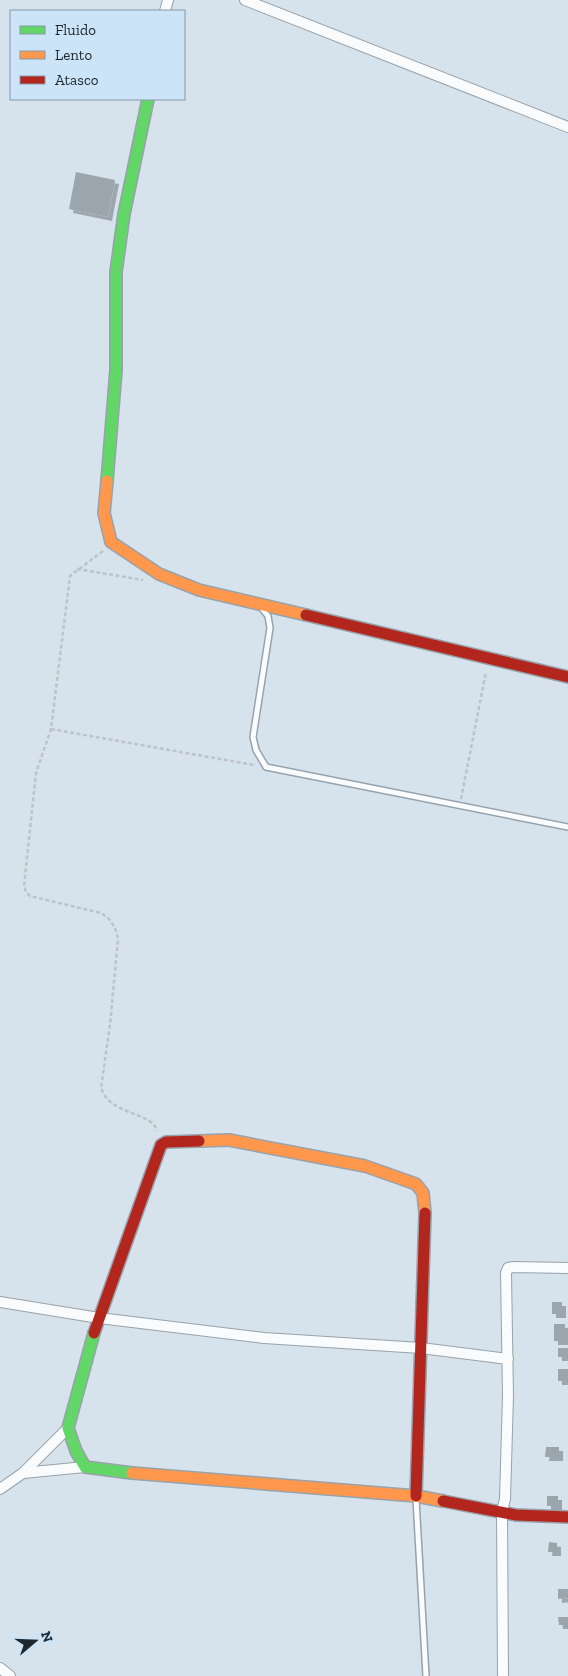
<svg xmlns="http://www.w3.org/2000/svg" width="568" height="1676" viewBox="0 0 568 1676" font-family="'Zilla Slab',serif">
  <defs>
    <filter id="shadow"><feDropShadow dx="4" dy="4" stdDeviation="0" flood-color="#0004"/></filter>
  </defs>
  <rect width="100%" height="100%" fill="#d6e3ed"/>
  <g fill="#9ba5ad" filter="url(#shadow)">
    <polygon points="76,172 115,180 108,217 69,209"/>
    <rect x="552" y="1302" width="10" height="12"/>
    <rect x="554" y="1324" width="11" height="17"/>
    <rect x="558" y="1348" width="10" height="9"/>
    <rect x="558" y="1369" width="10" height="12"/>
    <polygon points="546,1447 559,1447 559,1457 545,1457"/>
    <rect x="547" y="1496" width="11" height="10"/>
    <polygon points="549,1542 557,1543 557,1552 548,1552"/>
    <polygon points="558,1589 568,1589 568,1598 558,1599"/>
    <polygon points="558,1617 568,1617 568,1625 559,1625"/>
  </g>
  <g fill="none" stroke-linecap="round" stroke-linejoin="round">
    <g stroke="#98a2aa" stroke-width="8">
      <g id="lane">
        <polyline points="263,610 268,616 270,628 253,737 256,750 266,767 568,827"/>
        <polyline points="416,1499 426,1676"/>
      </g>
    </g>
    <g stroke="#98a2aa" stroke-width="12">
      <g id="street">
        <polyline points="245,0 568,127"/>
        <polyline points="165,11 168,0"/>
        <polyline points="0,1302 99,1318 264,1338 421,1348 508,1359"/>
        <polyline points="23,1473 85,1467"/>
        <polyline points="0,1489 23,1473 68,1428"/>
        <polyline points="0,1668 10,1676"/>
        <polyline points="503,1676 502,1511 505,1499 508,1396 506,1273 508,1268 513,1267 568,1268"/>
      </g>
    </g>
    <g stroke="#98a2aa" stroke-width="14">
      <g id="fast">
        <polyline points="107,481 116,370 116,272 124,214 148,99"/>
        <polyline points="94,1333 68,1428 76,1451 85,1467 132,1473"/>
      </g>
    </g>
    <g stroke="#98a2aa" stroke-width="14">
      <g id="slow">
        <polyline points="107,481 104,513 111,542 159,574 199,590 306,615"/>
        <polyline points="199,1141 229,1140 365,1166 416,1184 423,1193 425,1213"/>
        <polyline points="132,1473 416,1496 443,1501"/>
      </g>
    </g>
    <g stroke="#98a2aa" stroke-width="14">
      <g id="jam">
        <polyline points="306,615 568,677"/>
        <polyline points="94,1333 161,1145 166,1142 199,1141"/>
        <polyline points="416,1496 425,1213"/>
        <polyline points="443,1501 516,1515 568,1517"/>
      </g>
    </g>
    <g stroke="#bfc2c7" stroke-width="2.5" stroke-dasharray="4 2.5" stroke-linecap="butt">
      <path d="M 103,551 L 70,576 L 51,729 L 36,773 L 24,886 L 26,892 L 30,896 L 101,913 C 111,919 116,927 118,939 L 110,1025 L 101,1088 C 110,1116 152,1111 157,1131"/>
      <polyline points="77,569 143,580"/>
      <polyline points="51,729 254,765"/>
      <polyline points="461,799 486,672"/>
    </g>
    <use href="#lane" stroke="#f9fbfc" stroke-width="5"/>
    <use href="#street" stroke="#f9fbfc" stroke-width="10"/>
    <use href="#fast" stroke="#63d668" stroke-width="11"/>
    <use href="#slow" stroke="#ff974d" stroke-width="11"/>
    <use href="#jam" stroke="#b3261e" stroke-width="11"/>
  </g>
  <rect x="10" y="10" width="175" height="90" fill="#cce4f7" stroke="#8698a7"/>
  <rect x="20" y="26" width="25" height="8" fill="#63d668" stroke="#8698a7"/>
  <text x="55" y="35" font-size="15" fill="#1e272e">Fluido</text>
  <rect x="20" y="51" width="25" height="8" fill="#ff974d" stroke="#8698a7"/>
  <text x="55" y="60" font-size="15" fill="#1e272e">Lento</text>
  <rect x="20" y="76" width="25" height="8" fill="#b3261e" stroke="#8698a7"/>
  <text x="55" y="85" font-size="15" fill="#1e272e">Atasco</text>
  <g transform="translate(35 1641) rotate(71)" stroke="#cce4f7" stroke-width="4" paint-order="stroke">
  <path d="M0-4L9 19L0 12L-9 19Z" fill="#1e272e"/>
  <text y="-8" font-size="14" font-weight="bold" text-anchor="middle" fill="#1e272e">N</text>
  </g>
</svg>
